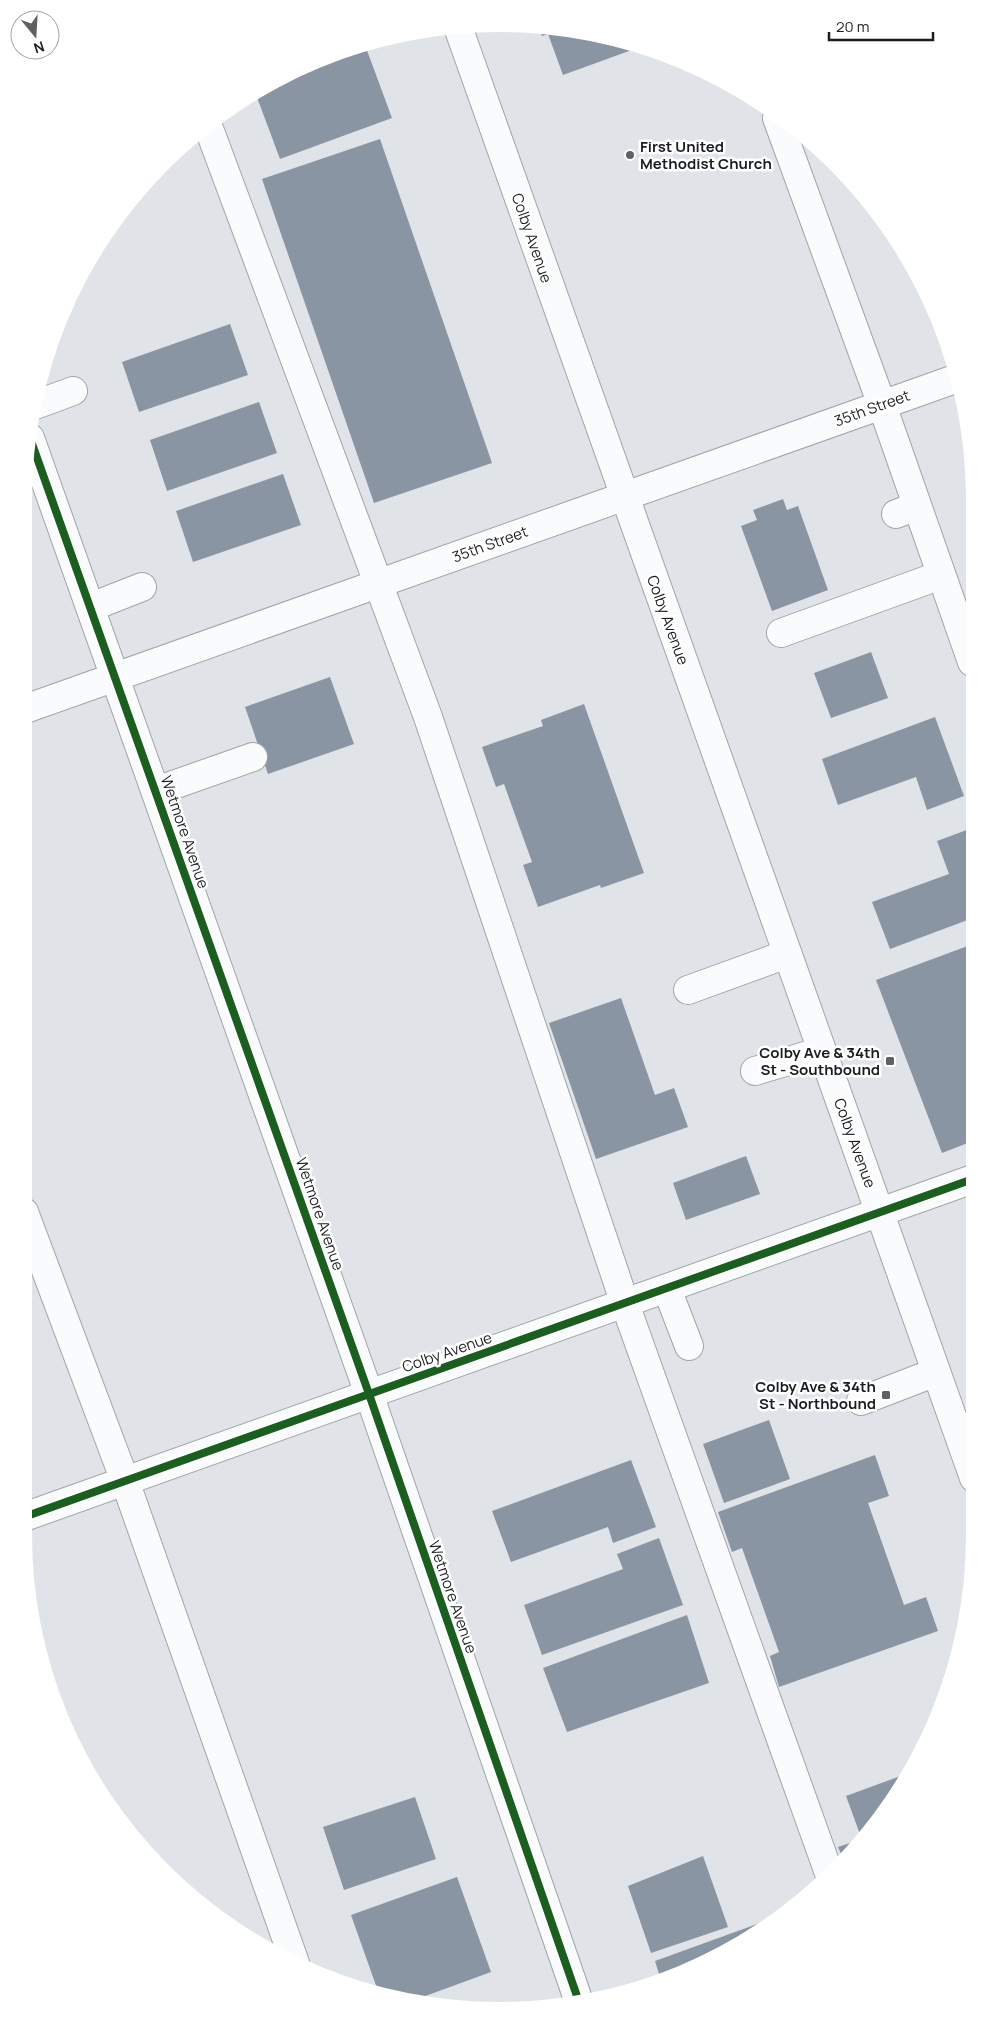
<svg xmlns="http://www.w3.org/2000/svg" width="999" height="2035" viewBox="0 0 999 2035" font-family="Manrope,sans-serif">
  <rect width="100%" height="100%" fill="#e0e3e8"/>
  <g fill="#8a95a3">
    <polygon points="538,26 622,40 640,47 563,75 548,34 542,36"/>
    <polygon points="365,45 392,118 280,159 255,92 346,49"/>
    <polygon points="380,139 492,463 374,503 262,179"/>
    <polygon points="230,324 248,375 139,412 122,362"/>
    <polygon points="259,402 277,453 167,491 150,440"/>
    <polygon points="283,474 301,525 193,562 176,511"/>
    <polygon points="783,499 787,510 798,506 828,590 772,611 741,526 757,520 753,510"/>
    <polygon points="871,652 888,698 831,718 814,673"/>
    <polygon points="330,677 354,744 268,774 245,707"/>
    <polygon points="584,704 644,873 601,888 600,885 538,907 523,865 532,862 504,784 496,787 482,747 543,726 541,720"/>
    <polygon points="935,717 964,796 927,810 916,777 838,805 822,759"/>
    <polygon points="972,828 973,918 890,949 872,902 949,874 937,841"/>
    <polygon points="973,944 973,1141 942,1153 876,980"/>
    <polygon points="621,998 655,1095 674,1088 688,1127 596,1159 549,1023"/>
    <polygon points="746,1156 760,1194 686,1220 673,1183"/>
    <polygon points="769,1420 790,1479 724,1503 703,1444"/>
    <polygon points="875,1455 889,1496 868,1503 904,1605 926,1597 938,1631 779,1687 770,1656 779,1652 742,1548 732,1552 718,1512"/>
    <polygon points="631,1460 656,1527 613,1543 608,1527 511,1562 492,1511"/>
    <polygon points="659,1538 683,1605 542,1655 524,1605 623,1569 617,1554"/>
    <polygon points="687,1615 709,1683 567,1732 543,1668"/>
    <polygon points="906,1774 861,1837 846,1796"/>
    <polygon points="415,1797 436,1859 344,1890 323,1827"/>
    <polygon points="859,1840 851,1851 844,1861 838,1847"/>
    <polygon points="703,1856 728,1927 651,1953 628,1886"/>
    <polygon points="457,1877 491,1972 409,2002 379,1994 351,1915"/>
    <polygon points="768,1920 710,1962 660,1977 655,1961"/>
  </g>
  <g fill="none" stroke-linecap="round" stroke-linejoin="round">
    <g stroke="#a1a4a8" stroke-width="30">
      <g id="minor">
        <polyline points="777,118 882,405 972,662"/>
        <polyline points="208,126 428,717 625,1304 830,1876"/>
        <polyline points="35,405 73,391"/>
        <polyline points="30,438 369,1394 579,2002"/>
        <polyline points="896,514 917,506"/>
        <polyline points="91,607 142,587"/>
        <polyline points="781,633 941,575"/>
        <polyline points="25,709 955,379"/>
        <polyline points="156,791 253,757"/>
        <polyline points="688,990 787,954"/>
        <polyline points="755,1071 822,1051"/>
        <polyline points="24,1212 125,1481 295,1963"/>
        <polyline points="667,1289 689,1346"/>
        <polyline points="861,1401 936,1372"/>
        <polyline points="24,1517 973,1179"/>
      </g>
    </g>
    <g stroke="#a1a4a8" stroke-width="30">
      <polyline id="major" points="458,27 974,1478"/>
    </g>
    <use href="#minor" stroke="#fafbfc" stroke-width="28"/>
    <use href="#major" stroke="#fafbfc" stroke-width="28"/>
    <g stroke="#fff" stroke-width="11">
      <g id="cycleway">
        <polyline points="30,438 369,1394 579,2002"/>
        <polyline points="24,1517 973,1179"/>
      </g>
    </g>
    <use href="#cycleway" stroke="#1b5e20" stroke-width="8"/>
  </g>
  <g fill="#5f6265" stroke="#fff" stroke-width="2">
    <circle cx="630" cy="155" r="5"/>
    <rect x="885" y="1056" width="10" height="10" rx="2.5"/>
    <rect x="881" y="1390" width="10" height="10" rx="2.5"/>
  </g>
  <g text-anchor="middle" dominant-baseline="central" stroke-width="5" stroke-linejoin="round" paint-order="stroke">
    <g font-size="15" font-weight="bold" fill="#1a1c1f" stroke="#fff" text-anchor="end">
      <text x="640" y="146" text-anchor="start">First United<tspan x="640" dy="17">Methodist Church</tspan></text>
      <text x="880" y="1052">Colby Ave &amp; 34th<tspan x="880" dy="17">St - Southbound</tspan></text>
      <text x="876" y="1386">Colby Ave &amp; 34th<tspan x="876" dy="17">St - Northbound</tspan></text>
    </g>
    <g font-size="15" fill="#1a1c1f" stroke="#fff">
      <text transform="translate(532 238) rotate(71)">Colby Avenue</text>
      <text transform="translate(872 408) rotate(-20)">35th Street</text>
      <text transform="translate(490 544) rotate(-20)">35th Street</text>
      <text transform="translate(668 620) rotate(70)">Colby Avenue</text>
      <text transform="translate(185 832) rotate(71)">Wetmore Avenue</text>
      <text transform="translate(855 1143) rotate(70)">Colby Avenue</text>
      <text transform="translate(320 1214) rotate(71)">Wetmore Avenue</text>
      <text transform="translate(447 1352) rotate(-19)">Colby Avenue</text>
      <text transform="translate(453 1597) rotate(71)">Wetmore Avenue</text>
    </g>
  </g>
  <path d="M0 0H999V2035H0ZM499 32H499A467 467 0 0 1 966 499V1535A467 467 0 0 1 499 2002H499A467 467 0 0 1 32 1535V499A467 467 0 0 1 499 32Z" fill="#fff" fill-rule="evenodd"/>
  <g transform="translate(35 35) rotate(162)"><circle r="24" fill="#ffffff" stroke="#a3a4a5"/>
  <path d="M0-4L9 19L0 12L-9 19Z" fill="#5f6265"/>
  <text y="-8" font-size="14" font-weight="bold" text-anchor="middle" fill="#1a1c1f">N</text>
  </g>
  <path d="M829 32v8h104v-8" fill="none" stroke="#1a1c1f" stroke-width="2.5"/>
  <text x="836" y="32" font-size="15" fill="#1a1c1f" stroke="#ffffff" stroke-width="4" paint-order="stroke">20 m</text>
</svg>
